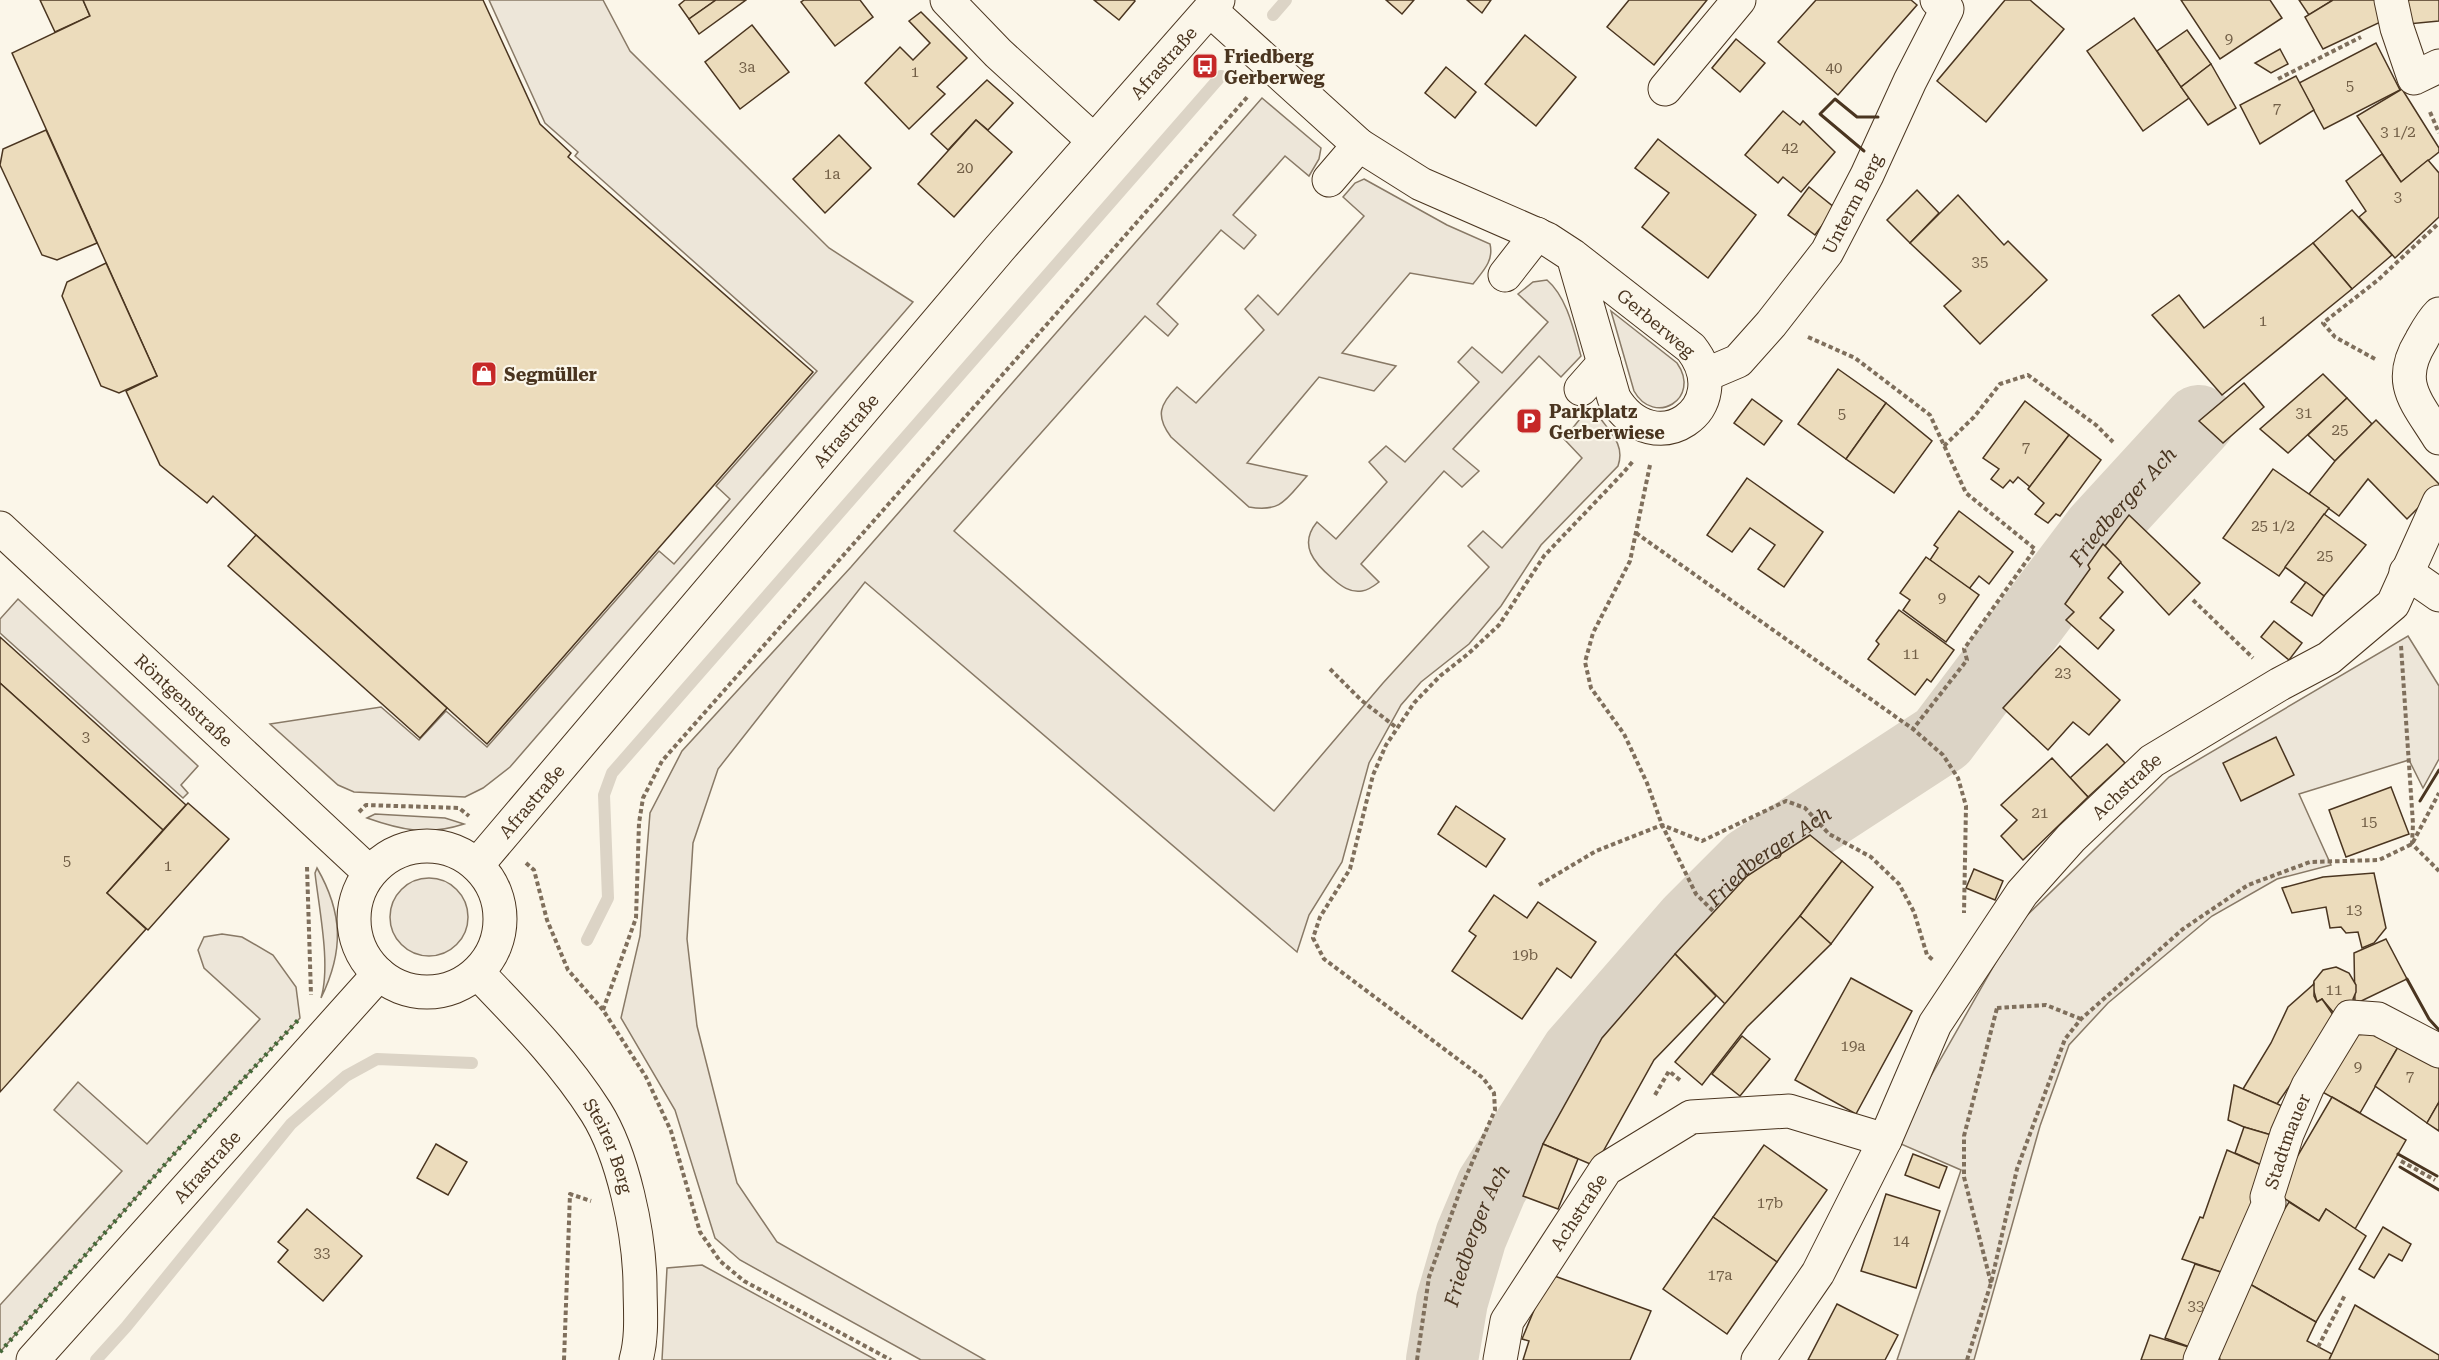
<svg xmlns="http://www.w3.org/2000/svg" width="2439" height="1360" viewBox="0 0 2439 1360" font-family="'Roboto Serif',serif">
  <rect width="100%" height="100%" fill="#fbf6e9"/>
  <g fill="#ede6d9" stroke="#887966" stroke-width="1.5">
    <polygon points="489,0 603,0 630,51 829,248 913,302 510,767 483,788 465,797 354,792 338,785 270,724 381,707 419,740 446,711 487,747 659,551 674,564 730,499 716,486 817,371 575,156 578,152 545,123"/>
    <path d="M 1262,98 L 1321,148 L 1319,159 L 1309,176 L 1285,156 L 1233,215 L 1256,235 L 1244,249 L 1221,230 L 1157,304 L 1178,324 L 1168,336 L 1145,316 L 954,531 L 1274,811 L 1383,683 L 1489,567 L 1468,546 L 1483,531 L 1502,548 L 1582,458 L 1564,439 L 1583,415 L 1600,418 C 1612,434 1625,446 1618,466 L 1541,545 L 1501,606 L 1469,644 L 1421,682 L 1401,705 L 1369,763 L 1342,862 L 1309,915 L 1297,952 L 865,582 L 718,769 L 693,843 L 687,939 L 697,1026 L 737,1183 L 777,1242 L 985,1360 L 921,1360 L 740,1260 L 715,1238 L 675,1110 L 621,1018 L 640,936 L 650,813 L 682,751 L 851,567 Z"/>
    <path d="M 1364,179 L 1447,225 L 1490,244 C 1494,261 1483,271 1473,284 L 1410,273 L 1342,353 L 1396,366 L 1374,391 L 1319,377 L 1247,463 L 1307,476 C 1287,498 1282,513 1249,507 L 1171,437 C 1155,416 1160,404 1177,387 L 1196,403 L 1264,330 L 1245,309 L 1258,295 L 1278,315 L 1364,216 L 1343,197 L 1355,183 Z"/>
    <path d="M 1547,280 C 1567,297 1574,331 1581,356 L 1561,377 L 1539,356 L 1453,449 L 1479,471 L 1462,487 L 1444,471 L 1361,564 L 1379,582 C 1374,586 1369,590 1362,591 C 1350,593 1341,586 1333,579 C 1314,563 1298,545 1317,522 L 1336,539 L 1387,482 L 1369,462 L 1386,446 L 1405,462 L 1479,382 L 1458,362 L 1472,347 L 1502,373 L 1548,322 L 1518,294 L 1533,282 Z"/>
    <path d="M 1611,311 L 1677,363 C 1702,399 1654,427 1634,391 Z"/>
    <polygon points="18,599 198,766 181,785 188,793 183,798 0,633 0,619"/>
    <polygon points="2408,636 2439,686 2439,759 2423,788 2409,760 2299,794 2331,865 2277,879 2212,916 2108,1003 2069,1045 2040,1126 1974,1360 1897,1360 1961,1170 1894,1141 2017,925 2169,777"/>
    <path d="M 375,814 L 445,818 L 464,824 C 427,836 401,830 367,818 Z"/>
    <path d="M 317,868 C 343,913 344,951 321,998 C 331,965 319,909 315,873 Z"/>
    <circle cx="429" cy="917" r="39"/>
    <polygon points="222,934 242,937 273,955 296,987 300,1018 182,1145 0,1352 0,1305 122,1171 54,1110 78,1082 147,1144 260,1019 204,968 198,950 204,937"/>
    <polygon points="702,1265 876,1360 662,1360 667,1268"/>
  </g>
  <g fill="none" stroke-linecap="round" stroke-linejoin="round">
    <g stroke="#dcd4c6" stroke-width="12">
      <polyline points="1273,15 1286,0"/>
      <polyline points="587,940 608,898 604,795 612,773 1221,76"/>
      <polyline points="96,1360 126,1327 291,1124 346,1076 377,1059 472,1063"/>
    </g>
    <path stroke="#dcd4c6" stroke-width="72" id="s1" d="M 1442,1360 L 1452,1301 L 1471,1236 L 1492,1186 L 1576,1054 L 1691,922 L 1750,863 L 1942,738 L 2099,530 L 2199,421"/>
  </g>
  <g fill="#ecdcbc" stroke="#4a3520" stroke-width="1.5">
    <polygon points="40,0 83,0 90,16 55,32"/>
    <polygon points="83,0 483,0 540,124 571,153 568,157 813,372 487,744 213,496 207,503 160,465 126,391 157,376 12,53 90,16"/>
    <polygon points="685,0 716,0 689,19 679,5"/>
    <polygon points="716,0 746,0 699,34 689,19"/>
    <polygon points="804,0 860,0 873,17 835,46 801,2"/>
    <polygon points="1094,0 1134,0 1135,1 1119,20"/>
    <polygon points="1386,0 1414,0 1402,14"/>
    <polygon points="1467,0 1491,0 1482,13"/>
    <polygon points="1629,0 1707,0 1654,65 1607,27"/>
    <polygon points="1816,0 1911,0 1917,5 1838,95 1778,42"/>
    <polygon points="2005,0 2030,0 2064,29 1986,122 1937,81"/>
    <polygon points="2181,0 2270,0 2282,18 2220,59"/>
    <polygon points="2299,0 2333,0 2309,15"/>
    <polygon points="2333,0 2379,0 2387,19 2323,49 2305,17"/>
    <polygon points="2403,0 2439,0 2439,21 2408,24"/>
    <polygon points="921,12 967,58 937,87 945,94 909,129 865,83 900,47 913,60 930,43 909,21"/>
    <polygon points="2134,18 2189,98 2143,131 2087,51"/>
    <polygon points="752,25 789,72 740,109 705,62"/>
    <polygon points="2187,30 2211,64 2181,87 2157,51"/>
    <polygon points="1525,35 1576,77 1536,126 1485,84"/>
    <polygon points="1736,39 1765,63 1740,92 1712,68"/>
    <polygon points="2376,43 2400,90 2324,129 2299,83"/>
    <polygon points="2280,49 2288,64 2271,73 2255,63"/>
    <polygon points="2211,64 2236,108 2208,125 2181,87"/>
    <polygon points="1446,67 1476,92 1455,118 1425,93"/>
    <polygon points="2296,76 2314,110 2260,144 2240,105"/>
    <polygon points="987,80 1013,103 988,130 976,120 948,150 931,134"/>
    <polygon points="2402,89 2439,148 2439,152 2401,182 2357,116"/>
    <polygon points="1783,111 1800,125 1803,121 1835,152 1801,192 1783,177 1778,183 1745,155"/>
    <polygon points="976,120 1012,152 954,217 918,184"/>
    <polygon points="46,130 97,243 57,260 42,255 0,165 3,149"/>
    <polygon points="839,135 871,168 825,213 793,179"/>
    <polygon points="1658,139 1756,215 1708,278 1642,227 1669,193 1635,168"/>
    <polygon points="2382,154 2401,182 2428,160 2439,173 2439,217 2395,258 2359,217 2366,211 2346,181"/>
    <polygon points="1809,187 1835,208 1815,235 1788,215"/>
    <polygon points="1917,190 1939,213 1910,243 1887,220"/>
    <polygon points="1958,195 2004,245 2008,241 2047,280 1980,344 1944,306 1961,291 1910,243"/>
    <polygon points="2352,210 2392,255 2352,289 2313,243"/>
    <polygon points="2313,243 2352,289 2222,395 2152,315 2179,295 2204,328"/>
    <polygon points="106,263 157,376 119,393 101,386 62,296 67,282"/>
    <polygon points="1838,369 1886,403 1846,459 1798,424"/>
    <polygon points="2323,374 2347,398 2288,453 2260,429"/>
    <polygon points="2244,383 2264,407 2223,443 2199,421"/>
    <polygon points="2347,398 2372,424 2335,461 2308,435"/>
    <polygon points="1752,399 1782,421 1764,445 1734,423"/>
    <polygon points="2025,401 2069,435 2030,487 2018,477 2013,483 2010,480 2003,488 1991,479 1999,469 1983,458"/>
    <polygon points="1886,403 1932,441 1894,493 1846,459"/>
    <polygon points="2376,420 2439,484 2439,487 2407,519 2368,479 2339,516 2309,494 2335,461"/>
    <polygon points="2069,435 2101,460 2060,516 2056,514 2048,523 2035,514 2044,503 2028,489"/>
    <polygon points="2273,469 2329,508 2279,576 2223,538"/>
    <polygon points="1747,478 1823,532 1784,587 1758,569 1775,545 1750,528 1732,552 1707,535"/>
    <polygon points="1959,511 2013,552 1989,584 1979,576 1969,589 1930,560 1938,548 1934,545"/>
    <polygon points="2324,514 2366,545 2324,596 2285,567"/>
    <polygon points="2129,515 2200,583 2169,615 2105,546"/>
    <polygon points="256,535 447,708 420,738 228,566"/>
    <polygon points="2103,544 2121,562 2108,578 2123,592 2100,618 2114,630 2098,649 2066,620 2074,612 2065,604 2090,569 2088,565"/>
    <polygon points="1926,557 1979,595 1946,642 1903,610 1910,600 1900,593"/>
    <polygon points="2306,582 2324,596 2312,616 2291,602"/>
    <polygon points="1899,610 1954,650 1931,682 1927,679 1915,695 1868,659 1879,644 1876,641"/>
    <polygon points="2274,621 2302,643 2289,660 2261,637"/>
    <polygon points="0,637 186,805 163,830 0,683"/>
    <polygon points="2060,646 2120,700 2089,735 2073,722 2048,750 2003,708"/>
    <polygon points="0,683 163,830 107,893 146,929 0,1092"/>
    <polygon points="2276,737 2294,775 2241,801 2223,763"/>
    <polygon points="2107,744 2125,763 2088,797 2070,778"/>
    <polygon points="2052,758 2088,797 2023,860 2001,836 2017,820 2001,805"/>
    <polygon points="2391,787 2409,834 2346,857 2329,810"/>
    <polygon points="188,803 229,839 148,930 107,893"/>
    <polygon points="1456,806 1505,839 1486,867 1438,834"/>
    <polygon points="1810,835 1842,861 1800,916 1725,1004 1675,954 1747,876"/>
    <polygon points="1842,861 1873,887 1831,944 1800,916"/>
    <polygon points="1974,869 2003,881 1995,900 1966,888"/>
    <polygon points="2374,873 2386,928 2374,943 2362,948 2358,932 2346,933 2341,927 2330,928 2326,907 2292,913 2282,888 2323,877"/>
    <polygon points="1494,895 1527,918 1538,902 1596,942 1571,978 1557,968 1522,1019 1452,971 1476,936 1469,931"/>
    <polygon points="1800,916 1831,944 1747,1027 1702,1085 1675,1062"/>
    <polygon points="2386,939 2407,979 2355,1004 2354,953"/>
    <polygon points="1675,954 1716,996 1654,1060 1595,1166 1543,1144 1602,1038"/>
    <polygon points="2336,967 2349,973 2356,985 2356,992 2353,999 2355,1004 2333,1012 2322,999 2317,1002 2313,988 2314,981 2323,970"/>
    <polygon points="1851,978 1912,1011 1856,1114 1795,1080"/>
    <polygon points="2314,984 2314,996 2317,1002 2322,999 2336,1019 2277,1104 2243,1089 2271,1043 2288,1007"/>
    <polygon points="2357,1022 2398,1047 2360,1113 2317,1089"/>
    <polygon points="1742,1036 1770,1059 1740,1096 1712,1074"/>
    <polygon points="2398,1047 2439,1066 2439,1102 2427,1123 2375,1086"/>
    <polygon points="2234,1085 2289,1109 2278,1137 2244,1127 2228,1120"/>
    <polygon points="2332,1097 2406,1140 2355,1229 2326,1209 2319,1221 2276,1193"/>
    <polygon points="2439,1102 2439,1131 2427,1123"/>
    <polygon points="2244,1127 2278,1137 2268,1168 2235,1153"/>
    <polygon points="436,1144 467,1162 448,1195 417,1178"/>
    <polygon points="1543,1144 1578,1159 1558,1209 1523,1196"/>
    <polygon points="1764,1145 1827,1190 1777,1262 1713,1217"/>
    <polygon points="2227,1150 2268,1168 2227,1274 2182,1259 2200,1217 2203,1218"/>
    <polygon points="1913,1154 1947,1167 1939,1188 1905,1175"/>
    <polygon points="1886,1194 1940,1211 1916,1288 1861,1271"/>
    <polygon points="2289,1202 2319,1221 2326,1209 2366,1236 2316,1322 2241,1279"/>
    <polygon points="307,1209 362,1256 323,1301 278,1262 288,1250 278,1242"/>
    <polygon points="1713,1217 1777,1262 1727,1334 1663,1289"/>
    <polygon points="2383,1227 2411,1244 2402,1261 2389,1254 2374,1278 2359,1269"/>
    <polygon points="2195,1264 2227,1274 2198,1350 2165,1338"/>
    <polygon points="1549,1274 1651,1311 1630,1360 1523,1360 1529,1341 1522,1339"/>
    <polygon points="2248,1283 2316,1322 2307,1341 2332,1354 2329,1360 2220,1360 2215,1338"/>
    <polygon points="1837,1304 1898,1335 1885,1360 1808,1360"/>
    <polygon points="2355,1305 2439,1355 2439,1360 2329,1360"/>
    <polygon points="2150,1335 2198,1350 2195,1360 2141,1360"/>
  </g>
  <g fill="none" stroke-linecap="round" stroke-linejoin="round">
    <g stroke="#4a3520" stroke-width="35">
      <g id="minor">
        <polyline points="947,0 998,53 1093,140"/>
        <polyline points="2391,0 2397,28 2414,78 2439,66"/>
        <path d="M 1210,10 L 1359,145 L 1421,184 L 1547,239 L 1573,256 L 1691,348 C 1738,408 1654,465 1614,398 L 1573,256"/>
        <polyline points="1665,89 1739,0"/>
        <polyline points="1329,180 1359,145"/>
        <polyline points="1505,275 1537,234"/>
        <path d="M 2439,314 C 2431,322 2426,332 2421,341 C 2395,383 2417,402 2439,438"/>
        <path id="s2" d="M 1705,375 L 1738,361 L 1771,324 L 1827,252 L 1867,175 L 1910,81 L 1947,9 L 1937,0"/>
        <polyline points="1581,389 1604,363"/>
        <path id="s3" d="M 0,528 L 369,872"/>
        <polyline points="2406,572 2439,595"/>
        <circle cx="427" cy="919" r="73"/>
        <path id="s4" d="M 477,865 L 1000,248 L 1218,0"/>
        <path id="s5" d="M 478,973 C 520,1017 563,1060 596,1112 C 623,1155 639,1232 640,1283 C 640,1309 643,1335 636,1360"/>
        <path id="s6" d="M 33,1360 L 379,974"/>
        <path id="s7" d="M 1500,1360 L 1507,1321 L 1606,1169 L 1691,1117 L 1789,1111 L 1885,1140"/>
        <path id="s8" d="M 1758,1360 L 1818,1273 L 1885,1140 L 1935,1024 L 2022,893 L 2071,838 L 2152,761 L 2280,684 L 2329,658 L 2393,604 L 2439,502"/>
        <path id="s9" d="M 2200,1360 L 2269,1203 L 2267,1197 L 2287,1134 L 2308,1086 L 2350,1017 L 2378,1019 L 2439,1051"/>
      </g>
    </g>
    <g stroke="#7f6f5c" stroke-width="4" stroke-dasharray="4.5 3" stroke-linecap="butt">
      <polyline points="2278,79 2361,37"/>
      <polyline points="2430,112 2439,133"/>
      <polyline points="1808,337 1855,358 1930,415 1966,493 2035,549 1964,649 1967,660 1913,729"/>
      <polyline points="2375,359 2335,337 2323,323 2378,280 2439,223"/>
      <polyline points="1944,446 1974,417 2000,384 2028,375 2096,425 2113,442"/>
      <polyline points="1650,465 1630,561 1593,633 1585,662 1591,688 1624,734 1647,783 1662,825 1696,894 1714,912"/>
      <polyline points="1636,533 1913,729 1943,755 1958,778 1966,806 1964,913"/>
      <polyline points="2193,600 2253,658"/>
      <polyline points="2401,646 2413,824 2412,844 2439,871"/>
      <polyline points="1330,669 1361,700 1397,728"/>
      <polyline points="359,812 366,805 459,808 469,816"/>
      <polyline points="526,863 534,870 547,920 568,970 603,1010 646,1077 671,1131 700,1232 720,1261 744,1281 891,1360"/>
      <polyline points="307,867 311,995"/>
      <polyline points="1539,885 1596,851 1662,825 1702,841 1786,801 1805,808 1829,834 1871,857 1899,884 1914,912 1927,955 1933,960"/>
      <polyline points="1997,1008 2046,1005 2081,1019"/>
      <polyline points="603,1010 636,918 639,823 643,798 662,761 1249,95"/>
      <polyline points="1655,1095 1669,1071 1681,1081"/>
      <polyline points="2401,1161 2435,1180"/>
      <polyline points="1991,1283 1964,1177 1964,1136 1997,1008"/>
      <polyline points="2318,1347 2345,1295"/>
      <polyline points="564,1360 570,1194 591,1201"/>
      <polyline points="1417,1360 1429,1277 1461,1188 1495,1110 1494,1093 1483,1078 1324,959 1313,938 1320,917 1350,869 1373,775 1386,745 1414,703 1440,676 1468,654 1499,625 1544,556 1623,473 1634,460"/>
      <polyline points="1967,1360 1991,1283 2017,1169 2065,1039 2081,1019 2183,929 2248,885 2310,862 2379,860 2412,844 2439,793"/>
    </g>
    <use href="#minor" stroke="#fbf6e9" stroke-width="33"/>
    <polyline stroke="#436837" stroke-width="4.5" stroke-dasharray="3 4.5" stroke-linecap="butt" points="0,1352 182,1145 300,1018"/>
    <g stroke="#4a3520" stroke-width="3">
      <polyline points="1864,151 1820,114 1835,99 1857,117 1878,117"/>
      <polyline points="2420,801 2439,770"/>
      <polyline points="2407,979 2429,1019 2439,1030"/>
      <polyline points="2398,1154 2437,1176"/>
      <polyline points="2400,1167 2439,1190"/>
    </g>
  </g>
  <defs>
    <g id="bus-square" transform="scale(1.35)"><rect x="-9" y="-9" width="18" height="18" rx="4" fill="#c62828" stroke="#fbf6e9"/><path d="M-5-6H5V4H4V6H2V4H-2V6H-4V4H-5ZM-3.5-4V0h7V-4ZM-3.5 1.2v1.5H-2V1.2ZM2 1.2v1.5H3.5V1.2Z" fill="#fff"/></g>
    <g id="shop-square" transform="scale(1.35)"><rect x="-9" y="-9" width="18" height="18" rx="4" fill="#c62828" stroke="#fbf6e9"/><path d="M-5-2.5h2.3a2.7 3.5 0 0 1 5.4 0H5L5.5 6h-11ZM-1.5-2.5h3a1.5 2.3 0 0 0-3 0Z" fill="#fff"/></g>
    <g id="parking-square" transform="scale(1.35)"><rect x="-9" y="-9" width="18" height="18" rx="4" fill="#c62828" stroke="#fbf6e9"/><path d="M-3.5-5.5H1a3.5 3.5 0 0 1 0 7H-1V5.5H-3.5ZM-1-3.4V-.6H.8a1.4 1.4 0 0 0 0-2.8Z" fill="#fff"/></g>
  </defs>
  <g fill-rule="evenodd">
    <use href="#bus-square" x="1205" y="66"/>
    <use href="#shop-square" x="484" y="374"/>
    <use href="#parking-square" x="1529" y="421"/>
  </g>
  <g text-anchor="middle" dominant-baseline="central" stroke-width="4.5" stroke-linejoin="round" paint-order="stroke">
    <g font-size="15" fill="#725f47">
      <text x="2229" y="39">9</text>
      <text x="747" y="67">3a</text>
      <text x="1834" y="68">40</text>
      <text x="915" y="72">1</text>
      <text x="2350" y="86">5</text>
      <text x="2277" y="108">7</text>
      <text x="2398" y="132">3 1/2</text>
      <text x="1790" y="148">42</text>
      <text x="965" y="168">20</text>
      <text x="832" y="174">1a</text>
      <text x="2398" y="197">3</text>
      <text x="1980" y="262">35</text>
      <text x="2263" y="321">1</text>
      <text x="2304" y="413">31</text>
      <text x="1842" y="414">5</text>
      <text x="2340" y="430">25</text>
      <text x="2026" y="447">7</text>
      <text x="2273" y="526">25 1/2</text>
      <text x="2325" y="556">25</text>
      <text x="1942" y="598">9</text>
      <text x="1911" y="654">11</text>
      <text x="2063" y="673">23</text>
      <text x="86" y="737">3</text>
      <text x="2040" y="813">21</text>
      <text x="2369" y="822">15</text>
      <text x="67" y="861">5</text>
      <text x="168" y="866">1</text>
      <text x="2354" y="910">13</text>
      <text x="1525" y="955">19b</text>
      <text x="2334" y="990">11</text>
      <text x="1853" y="1046">19a</text>
      <text x="2358" y="1067">9</text>
      <text x="2410" y="1076">7</text>
      <text x="1770" y="1203">17b</text>
      <text x="1901" y="1241">14</text>
      <text x="322" y="1253">33</text>
      <text x="1720" y="1275">17a</text>
      <text x="2196" y="1306">33</text>
    </g>
    <g font-size="18" font-weight="bold" fill="#4a3520" stroke="#fbf6e9" text-anchor="start">
      <text x="1224" y="56">Friedberg<tspan x="1224" dy="21">Gerberweg</tspan></text>
      <text x="504" y="374">Segmüller</text>
      <text x="1549" y="411">Parkplatz<tspan x="1549" dy="21">Gerberwiese</tspan></text>
    </g>
    <g font-size="18" fill="#4a3520" stroke="#fbf6e9">
      <text stroke="none"><textPath href="#s4" startOffset="1056">Afrastraße</textPath></text>
      <text stroke="none"><textPath href="#s2" startOffset="231">Unterm Berg</textPath></text>
      <text transform="translate(1656 323) rotate(40)">Gerberweg</text>
      <text stroke="none"><textPath href="#s4" startOffset="570">Afrastraße</textPath></text>
      <text stroke="none"><textPath href="#s3" startOffset="252">Röntgenstraße</textPath></text>
      <text stroke="none"><textPath href="#s8" startOffset="688">Achstraße</textPath></text>
      <text stroke="none"><textPath href="#s4" startOffset="84">Afrastraße</textPath></text>
      <text stroke="none"><textPath href="#s9" startOffset="237">Stadtmauer</textPath></text>
      <text stroke="none"><textPath href="#s5" startOffset="219">Steirer Berg</textPath></text>
      <text stroke="none"><textPath href="#s6" startOffset="260">Afrastraße</textPath></text>
      <text stroke="none"><textPath href="#s7" startOffset="170">Achstraße</textPath></text>
    </g>
    <g font-size="20" font-style="italic" fill="#4a3520" stroke="#fbf6e9">
      <text stroke="none"><textPath href="#s1" startOffset="1120">Friedberger Ach</textPath></text>
      <text stroke="none"><textPath href="#s1" startOffset="616">Friedberger Ach</textPath></text>
      <text stroke="none"><textPath href="#s1" startOffset="130">Friedberger Ach</textPath></text>
    </g>
  </g>
</svg>
